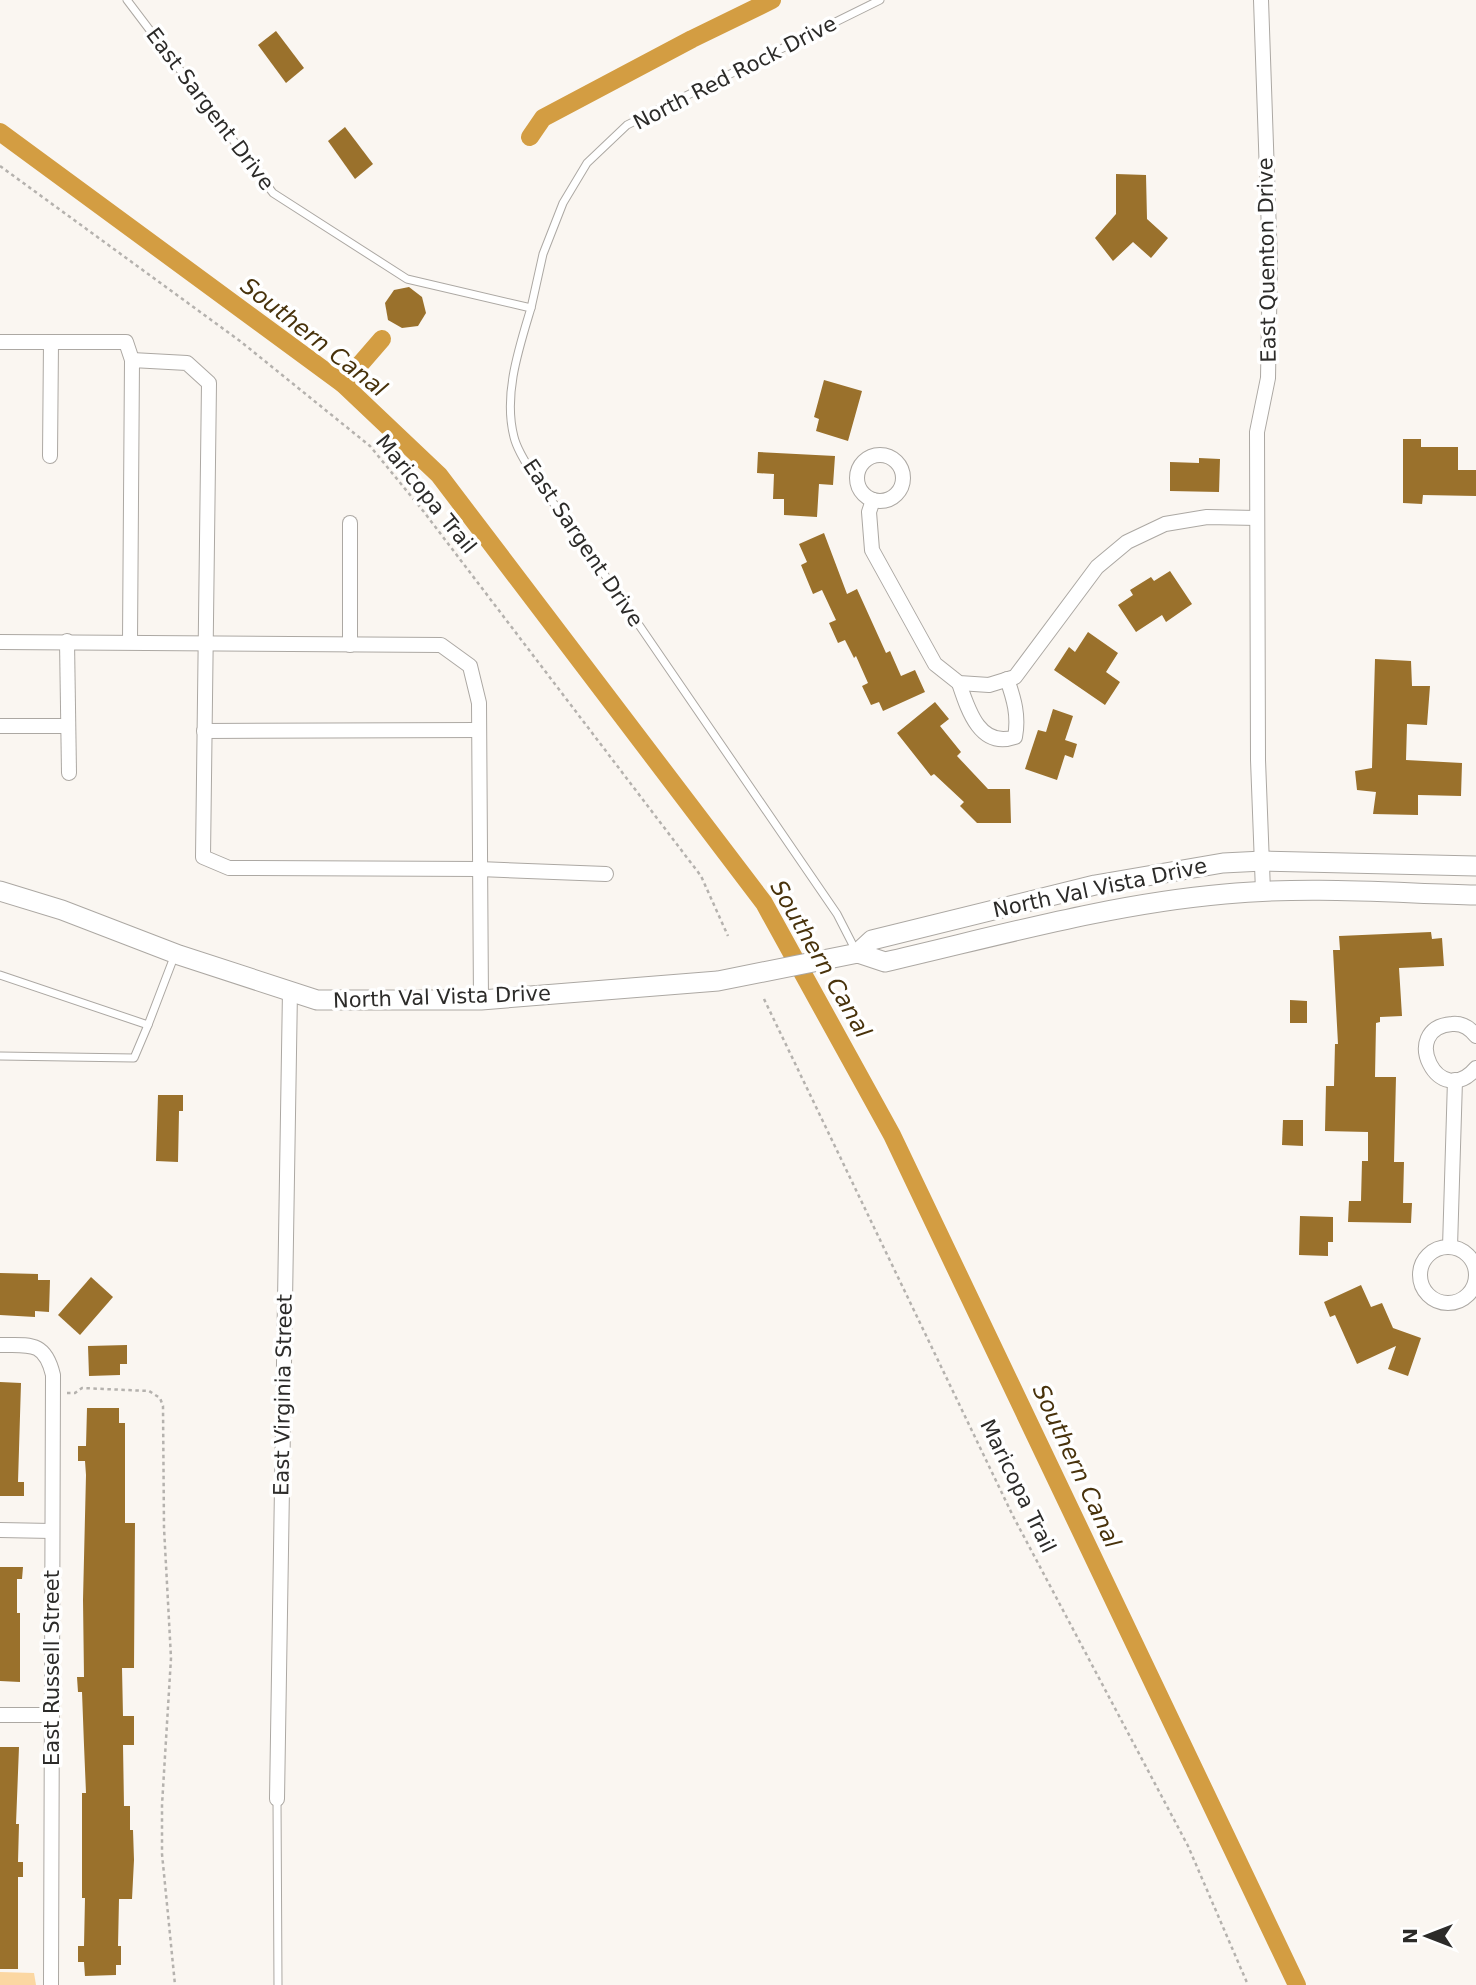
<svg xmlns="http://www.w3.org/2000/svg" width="1476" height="1985" viewBox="0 0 1476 1985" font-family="'DejaVu Sans',sans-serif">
  <rect width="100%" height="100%" fill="#faf6f1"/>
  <polygon fill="#fbd7a2" points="0,1972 34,1973 36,1985 0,1985"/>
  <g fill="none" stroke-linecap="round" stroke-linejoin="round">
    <g stroke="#d39d42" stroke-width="18">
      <polyline points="0,132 343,384 439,475 764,903 892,1135 1297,1985"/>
      <polyline points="530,137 543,118 692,39 772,0"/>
      <polyline points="343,384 382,339"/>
    </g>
  </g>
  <g fill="#9a712c">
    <polygon points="276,31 304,68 286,83 258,45"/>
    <polygon points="345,127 373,164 355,179 328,141"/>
    <polygon points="1116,174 1146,175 1147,219 1168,238 1151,258 1133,242 1113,261 1095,238 1116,214"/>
    <polygon points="409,287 422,297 426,313 418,326 402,328 388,320 385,303 394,290"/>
    <polygon points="824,380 862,391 848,441 816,431 819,419 814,417"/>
    <polygon points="1403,439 1421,439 1421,447 1458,447 1458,470 1476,470 1476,496 1423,495 1422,504 1403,503"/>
    <polygon points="758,452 835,456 833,485 819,484 817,517 784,515 784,499 773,499 774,474 757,473"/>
    <polygon points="1199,458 1220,459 1219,492 1170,491 1170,462 1199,463"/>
    <polygon points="824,533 847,594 857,589 886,653 890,651 901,676 915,670 925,692 883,711 879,702 871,705 862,686 868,683 856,656 854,658 845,640 838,643 829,623 836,620 822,590 813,594 801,565 807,562 799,544"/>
    <polygon points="1170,571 1192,604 1166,622 1162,615 1136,632 1118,605 1133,595 1130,590 1151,577 1154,581"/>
    <polygon points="1088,632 1118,653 1106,672 1120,682 1105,705 1054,670 1069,647 1075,652"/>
    <polygon points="1375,659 1411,661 1412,686 1430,686 1427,725 1407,724 1406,760 1462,763 1461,796 1418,795 1418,815 1373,814 1376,792 1357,790 1355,771 1372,768"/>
    <polygon points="935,702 949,719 940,726 961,752 957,756 988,789 1010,789 1011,823 977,823 960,806 964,802 934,774 931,776 897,733"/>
    <polygon points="1053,709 1073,716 1065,740 1077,744 1073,758 1065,755 1057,780 1025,769 1038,730 1046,732"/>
    <polygon points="1431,932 1432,939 1442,938 1444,966 1399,968 1402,1016 1380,1017 1380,1022 1376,1023 1375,1077 1396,1077 1394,1162 1404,1162 1403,1203 1412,1203 1411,1223 1348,1222 1349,1201 1361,1201 1362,1161 1368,1161 1368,1132 1325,1131 1326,1086 1334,1086 1335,1044 1338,1044 1333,950 1340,950 1339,936"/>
    <polygon points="1290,1000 1307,1001 1307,1023 1290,1023"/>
    <polygon points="158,1095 183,1095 183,1111 179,1111 178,1162 156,1161"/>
    <polygon points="1283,1120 1303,1120 1303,1146 1282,1145"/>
    <polygon points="1300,1216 1333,1217 1333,1242 1328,1242 1328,1256 1299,1255"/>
    <polygon points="0,1273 38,1274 38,1280 50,1280 49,1312 35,1311 35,1317 0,1315"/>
    <polygon points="91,1277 113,1297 80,1335 58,1315"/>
    <polygon points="1361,1285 1371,1307 1382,1303 1393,1328 1421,1338 1408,1376 1388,1369 1396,1346 1357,1364 1335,1315 1330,1317 1324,1302"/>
    <polygon points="127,1345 127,1364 120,1364 120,1375 89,1376 88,1346"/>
    <polygon points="0,1382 21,1383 18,1482 24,1482 24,1496 0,1496"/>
    <polygon points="87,1408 119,1408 119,1423 125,1423 125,1523 135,1523 134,1668 122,1668 123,1716 134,1716 134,1745 123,1745 124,1806 130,1806 130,1830 133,1830 134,1860 132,1899 119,1899 118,1946 121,1946 121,1965 116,1965 116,1975 85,1976 84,1962 78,1962 78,1946 84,1946 85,1898 82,1898 82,1793 86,1793 84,1745 82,1692 78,1692 77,1677 84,1677 83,1600 86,1475 85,1461 78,1461 78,1446 86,1446"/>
    <polygon points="0,1567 23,1567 22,1579 17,1579 17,1613 20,1613 20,1682 0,1681"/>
    <polygon points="0,1747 19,1747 16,1824 19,1824 18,1862 23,1862 23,1877 18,1877 18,1969 0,1969"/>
  </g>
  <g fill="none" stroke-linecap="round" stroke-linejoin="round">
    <g stroke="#aca8a3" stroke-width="9">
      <g id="lane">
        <path d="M 127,0 L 273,193 L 407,279 L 531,308 C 519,348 503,395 514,437 C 521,466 571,524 589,552 C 672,672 754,793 837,914 L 857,953"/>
        <polyline points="531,308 543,254 563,203 587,163 627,125 880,0"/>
        <polyline points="0,975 148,1025 174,957"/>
        <polyline points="0,1056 134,1058 148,1025"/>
        <polyline points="277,1799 278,1985"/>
      </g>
    </g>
    <g stroke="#aca8a3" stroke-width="16">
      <g id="street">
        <polyline points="1261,0 1270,262 1268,378 1257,432 1258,760 1263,891"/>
        <polyline points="0,342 126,342 132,360"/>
        <circle cx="880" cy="478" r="23"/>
        <polyline points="50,456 51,342"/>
        <polyline points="873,500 869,512 872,550 935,664 959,683 989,685 1015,677 1097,567 1127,542 1165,524 1207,517 1257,518"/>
        <polyline points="67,641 69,773"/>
        <polyline points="130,641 132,360 187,363 209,383 203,857 229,868 479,869 606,874"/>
        <polyline points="0,642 441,645 470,666 479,703 481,1000"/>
        <polyline points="350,645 350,523"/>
        <path d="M 959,683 C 968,710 980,749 1015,737 C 1019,716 1014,699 1007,679"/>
        <polyline points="0,726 68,726"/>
        <polyline points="204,731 479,730"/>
        <path d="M 1476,1036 C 1470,1028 1462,1023 1452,1024 C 1398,1028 1439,1112 1476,1068"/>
        <circle cx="1448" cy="1275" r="28"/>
        <polyline points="1450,1247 1455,1080"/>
        <path d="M 0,1345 C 30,1345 45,1341 53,1375 L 51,1985"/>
        <polyline points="0,1530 52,1531"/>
        <polyline points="0,1715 52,1715"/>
        <polyline points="277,1799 290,990"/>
      </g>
    </g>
    <g stroke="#aca8a3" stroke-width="21">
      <g id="secondary">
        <path d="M 0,891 L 62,910 L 179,955 L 317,1000 L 481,1000 L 718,981 L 858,953 L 885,962 C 998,936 1110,904 1225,894 C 1308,886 1393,893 1476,895"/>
        <polyline points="858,953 872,940 1095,885 1223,863 1263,861 1476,866"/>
      </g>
    </g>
    <g stroke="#b5b2ae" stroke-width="2.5" stroke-dasharray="3.5 3.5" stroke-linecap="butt">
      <polyline points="0,166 240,341 370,446 424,512 701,876 728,936"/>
      <polyline points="764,999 1013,1516 1188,1846 1248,1985"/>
      <polyline points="67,1393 75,1393 82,1388 149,1391 160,1398 163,1406 164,1528 171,1658 162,1805 162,1854 175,1985"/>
    </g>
    <use href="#lane" stroke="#fff" stroke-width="7"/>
    <use href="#street" stroke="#fff" stroke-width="14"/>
    <use href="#secondary" stroke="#fff" stroke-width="19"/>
  </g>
  <g text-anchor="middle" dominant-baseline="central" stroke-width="7" stroke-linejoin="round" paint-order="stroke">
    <g font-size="21" fill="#2c2b29" stroke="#fff">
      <text transform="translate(735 73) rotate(-27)">North Red Rock Drive</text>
      <text transform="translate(210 109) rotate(53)">East Sargent Drive</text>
      <text transform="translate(1267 260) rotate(-91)">East Quenton Drive</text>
      <text transform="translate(426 494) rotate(51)">Maricopa Trail</text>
      <text transform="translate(583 543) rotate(56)">East Sargent Drive</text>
      <text transform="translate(1100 888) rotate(-12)">North Val Vista Drive</text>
      <text transform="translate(442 997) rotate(-2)">North Val Vista Drive</text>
      <text transform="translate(283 1395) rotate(-89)">East Virginia Street</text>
      <text transform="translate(1018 1486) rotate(64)">Maricopa Trail</text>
      <text transform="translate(52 1668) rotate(-90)">East Russell Street</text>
    </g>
    <g font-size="23" font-style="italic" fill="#48320b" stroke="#fff">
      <text transform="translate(314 337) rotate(38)">Southern Canal</text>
      <text transform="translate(821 959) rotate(60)">Southern Canal</text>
      <text transform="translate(1077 1466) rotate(65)">Southern Canal</text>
    </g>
  </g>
  <g transform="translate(1427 1936) rotate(270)" stroke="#ffffff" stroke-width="5" paint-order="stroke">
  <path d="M0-5L12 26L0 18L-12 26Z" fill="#2c2b29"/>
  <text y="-10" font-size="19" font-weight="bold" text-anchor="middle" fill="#2c2b29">N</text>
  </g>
</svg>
